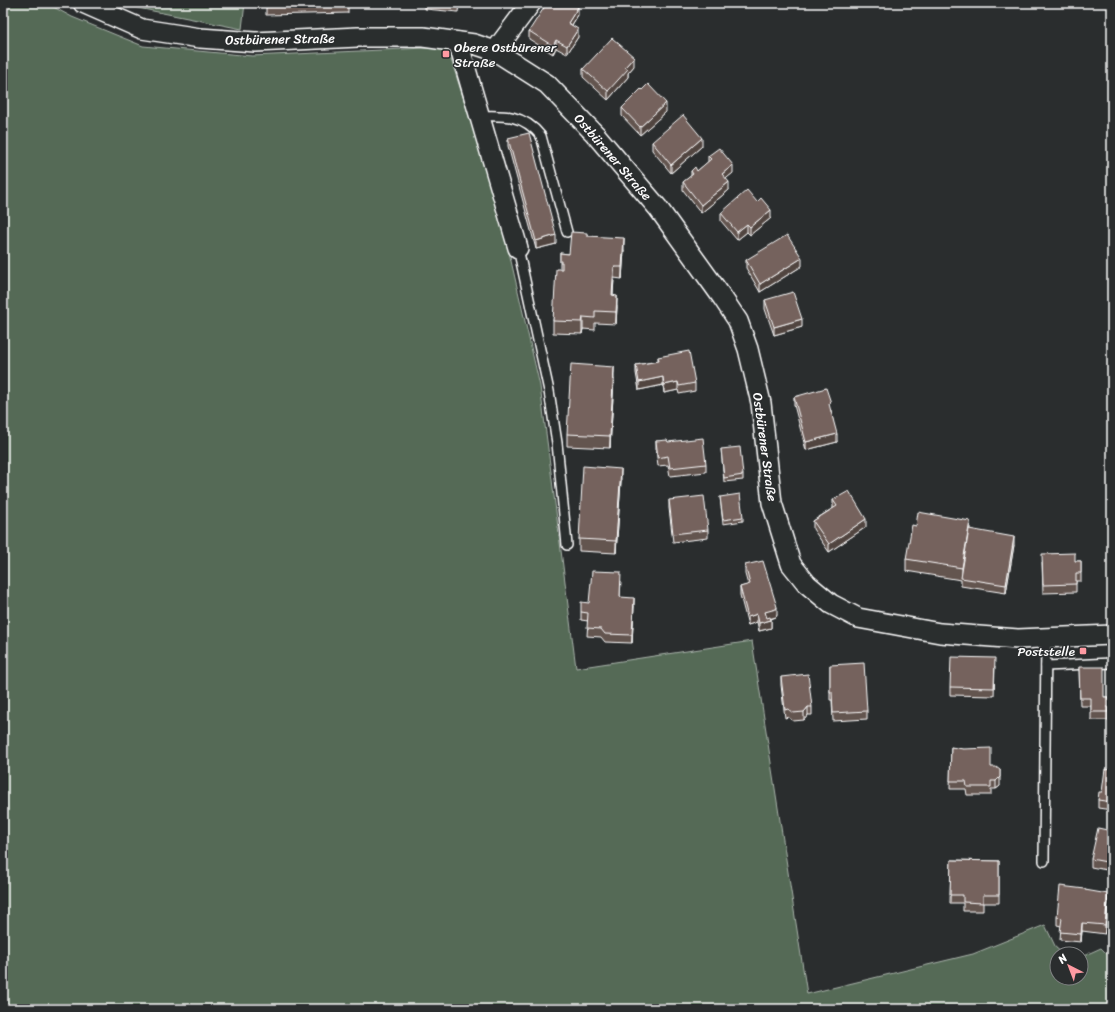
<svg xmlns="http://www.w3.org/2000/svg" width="1115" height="1012" viewBox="0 0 1115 1012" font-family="Sriracha,sans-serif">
  <rect width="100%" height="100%" fill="#2a2d2e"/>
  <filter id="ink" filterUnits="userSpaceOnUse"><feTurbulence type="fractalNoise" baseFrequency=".025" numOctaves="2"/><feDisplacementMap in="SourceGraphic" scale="8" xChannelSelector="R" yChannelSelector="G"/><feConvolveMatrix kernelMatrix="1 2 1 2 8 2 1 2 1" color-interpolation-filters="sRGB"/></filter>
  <g filter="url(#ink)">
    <g fill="#546a57" stroke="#aab4ab">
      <polygon points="3,3 46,3 72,17 143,46 252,56 447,47 480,150 505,235 540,386 576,668 752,641 807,994 973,954 1045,925 1056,948 1064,954 1057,954 1057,978 1081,978 1081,957 1101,948 1112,959 1112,1009 3,1009"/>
      <polygon points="124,3 245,3 242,29 133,7"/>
    </g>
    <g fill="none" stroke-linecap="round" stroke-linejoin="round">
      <g stroke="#fff" stroke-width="12">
        <g id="lane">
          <path d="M 479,116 C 504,115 523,114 541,136 L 567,232"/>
          <polyline points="518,248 549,391 557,443 567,545"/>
          <polyline points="1046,666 1112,663"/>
          <polyline points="1044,861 1046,638"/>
        </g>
      </g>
      <g stroke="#fff" stroke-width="22">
        <g id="street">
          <polyline points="83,3 142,29 200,38 255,42 358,37 423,37 474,44 495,51 547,84 595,134 658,208 722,297 738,321 748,349 761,403 772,503 791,564 807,584 831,604 858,618 940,633 1018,639 1112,635"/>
          <polyline points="458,42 518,248"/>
          <polyline points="495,51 531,3"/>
        </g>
      </g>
      <use href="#lane" stroke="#2a2d2e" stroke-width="9"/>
      <use href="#street" stroke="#2a2d2e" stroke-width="19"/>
    </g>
    <g fill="#645450" stroke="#fff">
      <polygon points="260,3 348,3 348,13 266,15 266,4 260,4"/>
      <polygon points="425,3 459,3 458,12 425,9"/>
      <polygon points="501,3 511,3 511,4"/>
      <polygon points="578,15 572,25 578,37 567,54 556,48 553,54 529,39 529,31"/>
      <polygon points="634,66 628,73 628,77 608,100 583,77 583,69"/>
      <polygon points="622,108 666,112 640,135 622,116"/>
      <polygon points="508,138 556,244 536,249 508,146"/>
      <polygon points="652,142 702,146 671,173 652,150"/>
      <polygon points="708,156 733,173 726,178 729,190 701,213 683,190 683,182 691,176 691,171 697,171 708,162"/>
      <polygon points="721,213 771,218 750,235 747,232 737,240 721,221"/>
      <polygon points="587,236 624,250 622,279 614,278 613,295 617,307 616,324 595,323 595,330 583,329 582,334 553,333 553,321 560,269 560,253 569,254"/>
      <polygon points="746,260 802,266 760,292 746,268"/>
      <polygon points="765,300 802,327 774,335 765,309"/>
      <polygon points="658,357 695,383 695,391 679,394 678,390 664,393 663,385 639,390 636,373 636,365 658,361"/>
      <polygon points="614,379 610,448 567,446 567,434"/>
      <polygon points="794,397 831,410 837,442 806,450 794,405"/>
      <polygon points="656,441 668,442 706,464 706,472 670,476 668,465 658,466 656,449"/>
      <polygon points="721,449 743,475 743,480 724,482"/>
      <polygon points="621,481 616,553 579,551 579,539"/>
      <polygon points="720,497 743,517 743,521 723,524"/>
      <polygon points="669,500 708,530 708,538 673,542 669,508"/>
      <polygon points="833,500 866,527 829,552 813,529 813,521 833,508"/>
      <polygon points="916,526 1014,545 1006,593 961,586 961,580 906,571 906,559"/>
      <polygon points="1081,561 1081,581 1076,581 1076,592 1043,593 1042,562"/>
      <polygon points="745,565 777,615 776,617 771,619 771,628 759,631 757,622 748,625 740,595 740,587 748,585 745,574"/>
      <polygon points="621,581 620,597 634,606 632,643 605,642 601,637 587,636 588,621 581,620 581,612 589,603"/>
      <polygon points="830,665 867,711 867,719 833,721 832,700 830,700"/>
      <polygon points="995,666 994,696 950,695 950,687"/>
      <polygon points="1079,667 1104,697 1108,697 1108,720 1091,720 1091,706 1080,706"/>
      <polygon points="781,677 812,707 812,715 808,715 804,720 793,721 788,717 785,718 781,685"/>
      <polygon points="951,747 991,767 1000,786 996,789 991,789 991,795 967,795 966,789 950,789"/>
      <polygon points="1112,770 1112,810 1098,808 1098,800"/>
      <polygon points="1112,831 1112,871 1091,867 1091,859"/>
      <polygon points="951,860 999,861 999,903 983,903 983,911 963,911 963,903 950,903"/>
      <polygon points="1085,890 1108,902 1105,934 1082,931 1081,942 1060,940 1061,926 1057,925 1057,917"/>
    </g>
    <g fill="#514541" stroke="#fff">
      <polygon points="578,7 578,15 568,31 568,23"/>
      <polygon points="578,29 578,37 567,54 567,46"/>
      <polygon points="556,40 556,48 553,54 553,46"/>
      <polygon points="634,57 634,66 628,73 628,77 608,100 608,91 625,67"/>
      <polygon points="666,103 666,112 640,135 640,127"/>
      <polygon points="702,138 702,146 671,173 671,165"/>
      <polygon points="733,165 733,173 722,182 722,174"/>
      <polygon points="729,182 729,190 701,213 701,205"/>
      <polygon points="771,210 771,218 750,235 750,227"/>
      <polygon points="747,224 747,232 737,240 737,232"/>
      <polygon points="556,235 556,244 536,249 536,241"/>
      <polygon points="624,238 624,250 622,279 622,267"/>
      <polygon points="802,258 802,266 760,292 760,284"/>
      <polygon points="614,267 614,278 612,307 612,295"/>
      <polygon points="617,296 617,307 616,324 616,312"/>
      <polygon points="583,317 583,329 582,334 582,322"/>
      <polygon points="802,319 802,327 774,335 774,327"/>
      <polygon points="614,367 614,379 610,448 610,436"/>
      <polygon points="663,377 663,385 639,390 639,382"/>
      <polygon points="678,382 678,390 664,393 664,385"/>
      <polygon points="837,434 837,442 806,450 806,442"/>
      <polygon points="621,469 621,481 616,553 616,541"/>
      <polygon points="866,519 866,527 829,552 829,544"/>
      <polygon points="970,521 970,533 962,578 962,568"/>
      <polygon points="1014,537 1014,545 1006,593 1006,585"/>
      <polygon points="634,598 634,606 632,643 632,635"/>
      <polygon points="777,607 777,615 776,617 765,620 765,612"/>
      <polygon points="757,614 757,622 748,625 748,617"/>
      <polygon points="771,620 771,628 759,631 759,623"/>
      <polygon points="808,707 808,715 804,720 804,712"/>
      <polygon points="1000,770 1000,786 996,789 996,781"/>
      <polygon points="1108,894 1108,902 1105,934 1105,925"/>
      <polygon points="1082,923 1082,931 1081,942 1081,934"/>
    </g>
    <g fill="#74625d" stroke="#fff">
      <polygon points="266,3 348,3 348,5 266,7"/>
      <polygon points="547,3 572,3 578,7 568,23 578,29 567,46 556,40 553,46 529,31"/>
      <polygon points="612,38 634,57 625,67 628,69 608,91 583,69"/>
      <polygon points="648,84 666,103 640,127 622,108 641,89 642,90"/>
      <polygon points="683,115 702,138 671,165 652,142"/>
      <polygon points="529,133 556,235 536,241 508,138"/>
      <polygon points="719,148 733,165 722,174 729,182 701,205 683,182 693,174 691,171 695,167 697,171 711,159 708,156"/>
      <polygon points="747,190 757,202 761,198 771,210 750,227 747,224 737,232 721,213"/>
      <polygon points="571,232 587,233 587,236 624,238 622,267 614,267 612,295 617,296 616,312 595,311 595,318 583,317 582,322 553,321 556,269 562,269 562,262 560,262 560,253 569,254"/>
      <polygon points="787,235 802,258 760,284 746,260"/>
      <polygon points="793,292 802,319 774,327 765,300"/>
      <polygon points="689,351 695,383 679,386 678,382 664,385 663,377 639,382 636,365 659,361 658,357"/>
      <polygon points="571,364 614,367 610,436 567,434"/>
      <polygon points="826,388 831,403 829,404 837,434 806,442 794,397"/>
      <polygon points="703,438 706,464 670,468 668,456 658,458 656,441 667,440 668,442"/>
      <polygon points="740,447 743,475 724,478 721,449"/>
      <polygon points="583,466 621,469 616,541 579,539"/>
      <polygon points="849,491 866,519 829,544 813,521 837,506 833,500"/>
      <polygon points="740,494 743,517 723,520 720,497"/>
      <polygon points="704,496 708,530 673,534 669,500"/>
      <polygon points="918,512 970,521 962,568 906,559 912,525 916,526"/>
      <polygon points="969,529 1014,537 1006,585 961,578"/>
      <polygon points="1075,553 1075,561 1081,561 1081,573 1076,573 1076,584 1043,585 1042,554"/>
      <polygon points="763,561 777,607 776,609 765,612 767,618 770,617 771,620 759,623 757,614 748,617 740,587 750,584 745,565"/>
      <polygon points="592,571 621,572 620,597 634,598 632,635 605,634 601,629 587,628 588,613 581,612 581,602 589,603"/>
      <polygon points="951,657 995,658 994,688 950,687"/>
      <polygon points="864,663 867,711 833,713 832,692 830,692 830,665"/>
      <polygon points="1079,667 1104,667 1104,697 1108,697 1108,712 1091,712 1091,698 1080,698"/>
      <polygon points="808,674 812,707 808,707 804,712 793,713 788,709 785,710 781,677"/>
      <polygon points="951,747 963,749 991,748 991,767 996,767 1000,770 1000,777 996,781 991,781 991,787 967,787 966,781 950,781"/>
      <polygon points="1105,769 1112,770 1112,802 1098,800 1099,792 1102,792"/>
      <polygon points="1098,828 1112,831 1112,863 1091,859"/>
      <polygon points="951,860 999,861 999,895 983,895 983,903 963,902 963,895 950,895"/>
      <polygon points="1060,886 1085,889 1085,890 1108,894 1105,925 1082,923 1081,934 1060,932 1062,918 1057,917"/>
    </g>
  </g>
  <g fill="#ff9aa2" stroke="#2a2d2e" stroke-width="1.5">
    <rect x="442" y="50" width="8" height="8" rx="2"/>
    <rect x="1079" y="647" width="8" height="8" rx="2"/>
  </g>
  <g text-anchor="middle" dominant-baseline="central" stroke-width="3" stroke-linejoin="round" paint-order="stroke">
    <g font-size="13" fill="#fff" stroke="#2a2d2e">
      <text transform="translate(280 39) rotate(-1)">Ostbürener Straße</text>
      <text transform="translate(613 157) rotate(49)">Ostbürener Straße</text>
      <text transform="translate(765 447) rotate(82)">Ostbürener Straße</text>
    </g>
    <g font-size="13" fill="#fff" stroke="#2a2d2e" text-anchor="start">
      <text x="454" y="47">Obere Ostbürener<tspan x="454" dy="15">Straße</tspan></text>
      <text x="1075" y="651" text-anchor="end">Poststelle</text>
    </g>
  </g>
  <rect width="1115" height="1012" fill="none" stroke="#2a2d2e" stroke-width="16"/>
  <rect x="8" y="8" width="1099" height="996" fill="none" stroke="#fff" stroke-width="1.5" filter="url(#ink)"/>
  <g transform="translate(1069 966) rotate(318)"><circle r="19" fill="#2a2d2e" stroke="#7f8182"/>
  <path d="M0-3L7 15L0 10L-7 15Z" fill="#ff9aa2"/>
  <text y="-6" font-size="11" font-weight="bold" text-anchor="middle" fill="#ffffff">N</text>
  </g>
</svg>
